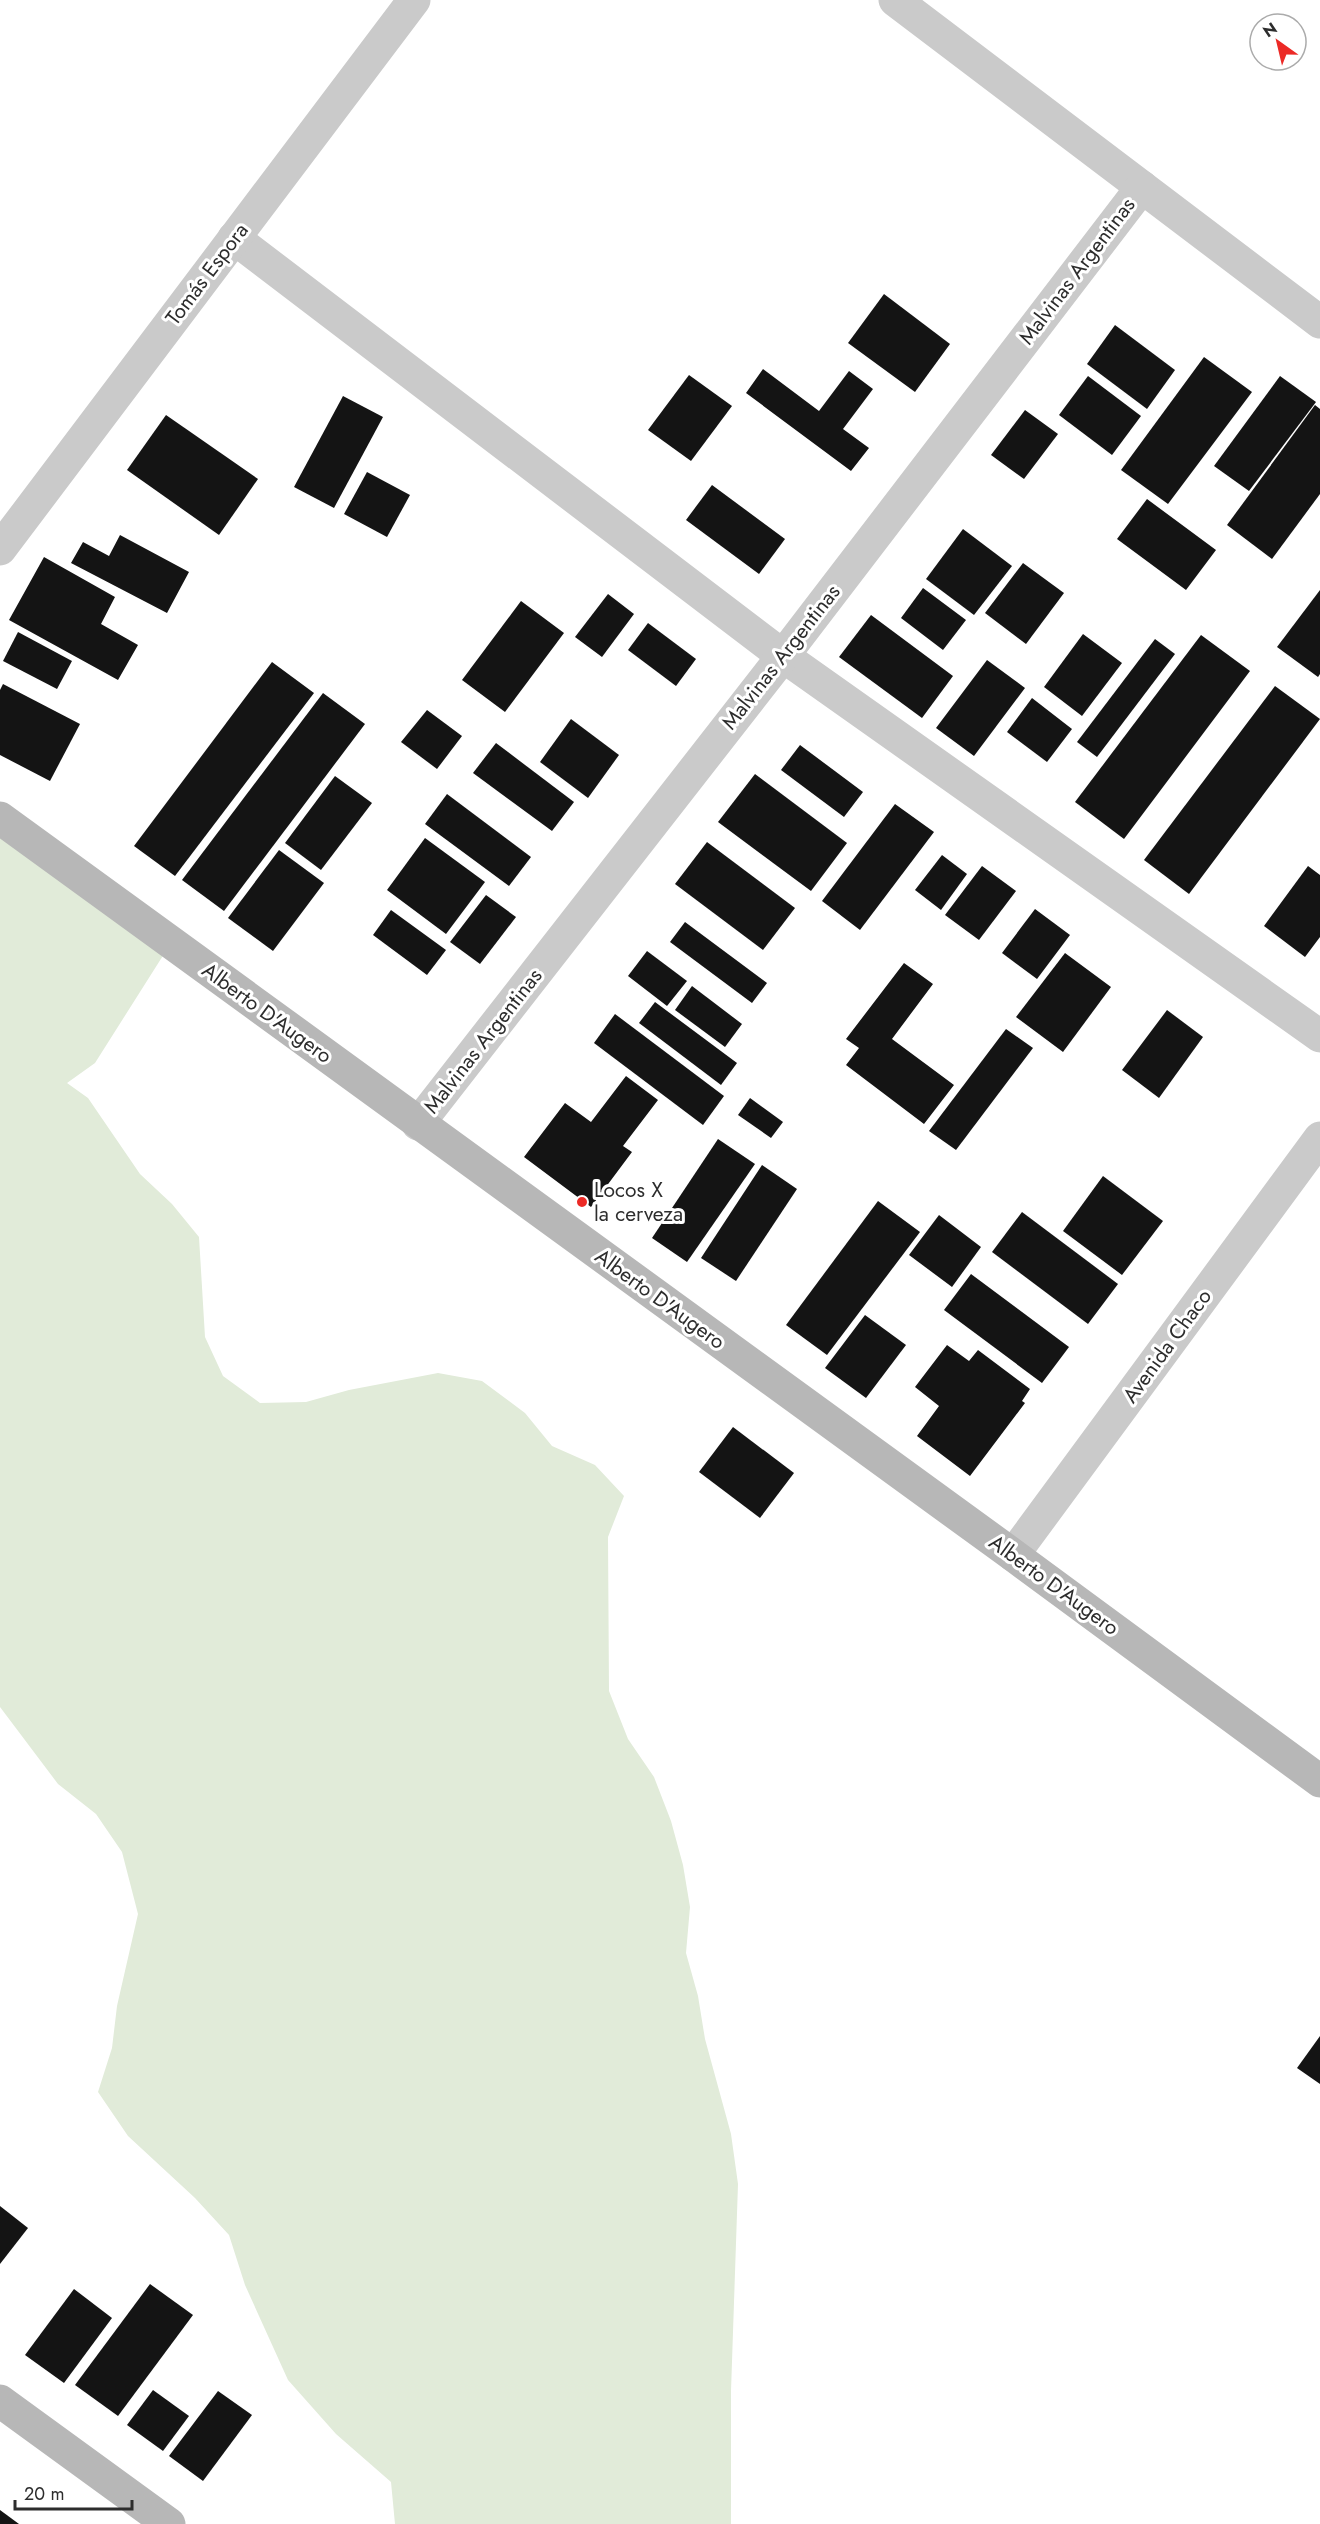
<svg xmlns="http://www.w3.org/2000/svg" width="1320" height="2524" viewBox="0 0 1320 2524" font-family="Jost,sans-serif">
  <rect width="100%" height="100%" fill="#fff"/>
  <polygon fill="#e1ebd9" points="0,818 171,943 95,1063 67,1083 88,1098 140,1174 172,1204 199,1237 205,1337 223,1376 260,1403 306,1402 349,1390 438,1373 482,1381 525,1413 552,1446 595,1465 624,1496 608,1537 609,1691 628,1739 654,1777 671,1821 683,1865 690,1907 686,1953 698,1996 705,2039 731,2134 738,2184 731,2391 731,2524 395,2524 391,2482 336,2434 288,2380 245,2285 229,2235 195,2198 128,2136 98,2092 112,2048 117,2006 138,1914 122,1852 96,1814 58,1784 0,1707"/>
  <g fill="#141414">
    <polygon points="884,294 950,344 915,392 848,343"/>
    <polygon points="1115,325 1175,370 1147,409 1087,364"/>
    <polygon points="1204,357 1252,392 1168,504 1121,470"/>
    <polygon points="763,369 819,411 849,371 873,389 843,429 869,448 851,471 746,393"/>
    <polygon points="689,375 732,406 691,461 648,430"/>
    <polygon points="1088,376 1141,416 1112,455 1059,415"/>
    <polygon points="1280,376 1316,402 1249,491 1214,466"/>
    <polygon points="343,396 383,417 334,508 294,487"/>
    <polygon points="1315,405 1320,409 1320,494 1272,559 1227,525"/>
    <polygon points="1025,410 1058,434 1024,479 991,455"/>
    <polygon points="166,415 258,479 219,535 127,470"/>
    <polygon points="367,472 410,495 387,537 344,514"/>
    <polygon points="712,485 785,539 759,574 686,520"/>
    <polygon points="1147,499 1216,550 1186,590 1117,539"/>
    <polygon points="963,529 1012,566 974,615 926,579"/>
    <polygon points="120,535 189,572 167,613 71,563 83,542 109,556"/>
    <polygon points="44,557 115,597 101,624 138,645 118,680 9,620"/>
    <polygon points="1023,563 1064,593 1026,644 985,613"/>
    <polygon points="923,588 966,620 943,650 901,618"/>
    <polygon points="1320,590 1320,674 1318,677 1277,647"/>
    <polygon points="608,594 634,614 602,657 575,637"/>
    <polygon points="521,601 564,633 505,712 462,680"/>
    <polygon points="871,615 953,676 922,718 839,657"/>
    <polygon points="648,623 696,659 676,686 628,650"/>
    <polygon points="18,632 72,661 57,689 3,661"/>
    <polygon points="1083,634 1122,663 1082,716 1044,687"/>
    <polygon points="1201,635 1250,671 1124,839 1075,802"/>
    <polygon points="1155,639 1175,654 1097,757 1077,742"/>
    <polygon points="987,660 1025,688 974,756 936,728"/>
    <polygon points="272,662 314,693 175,876 134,846"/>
    <polygon points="3,684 80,724 50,781 0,755 0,690"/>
    <polygon points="1275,686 1320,719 1189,894 1144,860"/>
    <polygon points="323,693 365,724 224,911 182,880"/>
    <polygon points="1032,698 1072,729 1047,762 1007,732"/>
    <polygon points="427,710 462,736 437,769 401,742"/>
    <polygon points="571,719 619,755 588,798 540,762"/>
    <polygon points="496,743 574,802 552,831 473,773"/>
    <polygon points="800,745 863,792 844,817 781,770"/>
    <polygon points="755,774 847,843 811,891 718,822"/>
    <polygon points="335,776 372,803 321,870 285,843"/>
    <polygon points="447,794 531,857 509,886 425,824"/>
    <polygon points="895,804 934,832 860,930 822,901"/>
    <polygon points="425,838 485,882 446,934 387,890"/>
    <polygon points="707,842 795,908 763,950 675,884"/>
    <polygon points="279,850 324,883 273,951 228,918"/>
    <polygon points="942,855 967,874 941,910 915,890"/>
    <polygon points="982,866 1016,891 979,940 945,915"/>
    <polygon points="1308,866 1320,875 1320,937 1305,957 1264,926"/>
    <polygon points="486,895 516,917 480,964 450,942"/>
    <polygon points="1035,909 1070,935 1037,979 1002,953"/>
    <polygon points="391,910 446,950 427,975 373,935"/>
    <polygon points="685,922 767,983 752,1003 670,942"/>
    <polygon points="647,951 687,981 667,1006 628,976"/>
    <polygon points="1065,953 1111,987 1063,1052 1016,1017"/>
    <polygon points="904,963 933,984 892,1039 954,1085 924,1124 846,1065 859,1048 846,1039"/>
    <polygon points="692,986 742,1024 725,1047 675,1010"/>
    <polygon points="655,1002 737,1063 721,1085 639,1023"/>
    <polygon points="1167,1010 1203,1037 1159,1098 1122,1070"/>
    <polygon points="615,1014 724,1096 703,1125 594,1043"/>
    <polygon points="1006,1029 1033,1048 956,1150 929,1131"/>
    <polygon points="626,1076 658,1100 623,1146 632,1152 591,1207 524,1157 565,1103 591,1122"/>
    <polygon points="750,1098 783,1122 771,1138 738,1115"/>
    <polygon points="718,1139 755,1164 687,1262 652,1238"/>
    <polygon points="762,1165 797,1189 736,1281 701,1258"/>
    <polygon points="1103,1176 1163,1221 1122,1275 1063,1231"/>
    <polygon points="878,1201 920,1232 827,1355 786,1325"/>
    <polygon points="1022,1212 1118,1284 1088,1324 992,1252"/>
    <polygon points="939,1215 981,1247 952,1287 909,1255"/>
    <polygon points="971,1274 1069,1347 1042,1383 944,1310"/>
    <polygon points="865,1315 906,1345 866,1398 825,1368"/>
    <polygon points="947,1345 969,1361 978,1350 1030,1389 1022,1401 1025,1403 970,1476 917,1436 939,1406 915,1387"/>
    <polygon points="733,1427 794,1473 760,1518 699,1472"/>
    <polygon points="1320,2036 1320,2084 1297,2068"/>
    <polygon points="0,2206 28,2228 0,2264"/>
    <polygon points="150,2284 193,2315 118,2416 75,2385"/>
    <polygon points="74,2289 112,2318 64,2383 25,2355"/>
    <polygon points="153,2390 189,2416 163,2451 127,2425"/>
    <polygon points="218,2391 252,2415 203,2481 169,2456"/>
    <polygon points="0,2510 19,2524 0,2524"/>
  </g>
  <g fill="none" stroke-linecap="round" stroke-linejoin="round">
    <g stroke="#cacaca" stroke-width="33">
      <polyline points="895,0 1320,322"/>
      <polyline points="234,238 783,656 1320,1036"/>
      <polyline points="0,549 414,0"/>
      <polyline points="418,1124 783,656 1142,187"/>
      <polyline points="1013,1555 1320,1138"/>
    </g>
    <g stroke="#b7b7b7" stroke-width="33">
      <polyline points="0,818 1013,1555 1320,1781"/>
      <polyline points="0,2401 169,2524"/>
    </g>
  </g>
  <circle fill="#ec2a26" stroke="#fff" stroke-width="2" cx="582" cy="1202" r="6"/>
  <g text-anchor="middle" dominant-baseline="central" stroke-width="6" stroke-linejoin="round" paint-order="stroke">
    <g font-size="21" fill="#2d2d2d" stroke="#fff">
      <text transform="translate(1077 271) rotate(-53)">Malvinas Argentinas</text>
      <text transform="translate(207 274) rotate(-53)">Tomás Espora</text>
      <text transform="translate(781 657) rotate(-52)">Malvinas Argentinas</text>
      <text transform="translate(267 1013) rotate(36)">Alberto D'Augero</text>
      <text transform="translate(483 1041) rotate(-52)">Malvinas Argentinas</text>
      <text transform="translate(660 1299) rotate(36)">Alberto D'Augero</text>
      <text transform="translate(1167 1346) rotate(-54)">Avenida Chaco</text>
      <text transform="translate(1054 1585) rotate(36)">Alberto D'Augero</text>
    </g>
    <g font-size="21" fill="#2d2d2d" stroke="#fff" text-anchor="start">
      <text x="594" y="1190">Locos X<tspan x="594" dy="24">la cerveza</tspan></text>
    </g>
  </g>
  <g transform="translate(1278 42) rotate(326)"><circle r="28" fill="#ffffff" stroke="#ababab" stroke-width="1.5"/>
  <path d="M0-4.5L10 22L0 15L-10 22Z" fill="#ec2a26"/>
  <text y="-9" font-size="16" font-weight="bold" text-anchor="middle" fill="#2d2d2d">N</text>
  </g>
  <path d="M15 2500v9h117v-9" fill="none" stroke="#2d2d2d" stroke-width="3"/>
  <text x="24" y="2500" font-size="18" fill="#2d2d2d" stroke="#ffffff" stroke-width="4.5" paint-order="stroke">20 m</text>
</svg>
